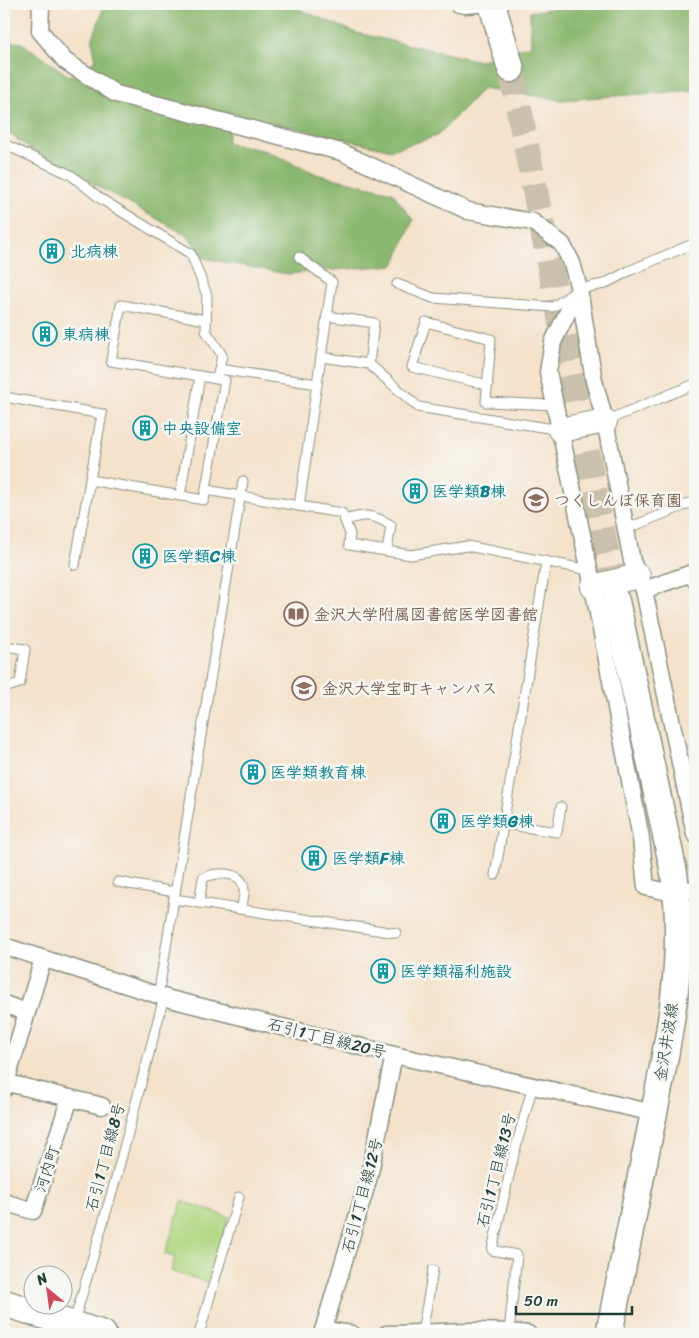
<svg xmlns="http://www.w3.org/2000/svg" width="699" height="1338" viewBox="0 0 699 1338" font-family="Sriracha,'Klee One',sans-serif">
  <rect width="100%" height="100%" fill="#f6f6f2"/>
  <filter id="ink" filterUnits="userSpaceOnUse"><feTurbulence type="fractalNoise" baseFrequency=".02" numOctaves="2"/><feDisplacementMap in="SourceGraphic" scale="10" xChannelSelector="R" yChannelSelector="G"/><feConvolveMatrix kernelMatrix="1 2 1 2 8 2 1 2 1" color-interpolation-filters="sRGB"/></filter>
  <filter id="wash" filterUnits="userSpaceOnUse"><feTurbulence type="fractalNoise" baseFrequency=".0096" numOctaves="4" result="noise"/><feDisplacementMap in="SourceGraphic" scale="20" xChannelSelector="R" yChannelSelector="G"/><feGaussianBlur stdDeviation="1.12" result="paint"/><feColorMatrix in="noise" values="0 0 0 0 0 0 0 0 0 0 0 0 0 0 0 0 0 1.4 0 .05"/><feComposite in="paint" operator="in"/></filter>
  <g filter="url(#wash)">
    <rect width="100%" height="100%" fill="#f4e2ca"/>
    <polygon fill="#afd781" stroke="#678a5a" points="182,1201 229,1217 209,1283 171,1271 175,1257 165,1254"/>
    <polygon fill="#8bb86f" stroke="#557a52" points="105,4 286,4 357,33 479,61 531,45 530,12 585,4 695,4 695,90 561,100 483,88 437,136 392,150 231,113 227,143 266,151 319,175 392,192 413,220 394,265 287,274 203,258 188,236 32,150 4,130 4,41 22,43 69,76 96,60 92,41"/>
  </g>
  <g filter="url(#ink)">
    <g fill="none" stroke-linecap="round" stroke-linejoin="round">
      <polyline stroke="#c9c1ac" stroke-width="26" stroke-dasharray="26 13" stroke-linecap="butt" points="511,69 616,601"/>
      <g stroke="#8a907f" stroke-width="11">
        <g id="lane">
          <polyline points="4,144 71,175 101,199 191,254 207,295 206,331 222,355 217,379 225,380 204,500 90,480 102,414 4,397"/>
          <polyline points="397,284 433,298 553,307 579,289 604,284 631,270 695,243"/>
          <polyline points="327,316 374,323 369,364"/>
          <polyline points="206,320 121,305 111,361 217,379"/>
          <polyline points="321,357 369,364 418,407 560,430"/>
          <polyline points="219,369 317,384"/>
          <polyline points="488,385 412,367 426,322 491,339 486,402 555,405"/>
          <polyline points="605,421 695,384"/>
          <polyline points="206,490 299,506 332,282 299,257"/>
          <polyline points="180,496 200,376"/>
          <polyline points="299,506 342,513 350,534 349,545 411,555 467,546 589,570"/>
          <path d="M 345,520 C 365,514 372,514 391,525 L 387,551"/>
          <polyline points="626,529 695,501"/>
          <polyline points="75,565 90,480"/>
          <polyline points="4,646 25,649 20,683 4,688"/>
          <polyline points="504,824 557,832 561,807"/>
          <polyline points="495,875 546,562"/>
          <polyline points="118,882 175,892"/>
          <polyline points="174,899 243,481"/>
          <path d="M 199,903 L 203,878 C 214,872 243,870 244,889 C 245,895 242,903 241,909"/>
          <polyline points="158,996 174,899 396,933"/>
          <polyline points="74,1322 116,1178 164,997"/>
          <polyline points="509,1332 517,1255 492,1250 514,1154 533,1085"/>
          <polyline points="422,1333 433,1270"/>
          <polyline points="199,1334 239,1197"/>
        </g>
      </g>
      <g stroke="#8a907f" stroke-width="19">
        <g id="street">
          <polyline points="41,4 40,31 65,61 116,94 341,152 468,211 533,222 562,244 572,263 579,289 594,381 605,421 632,561 644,590 695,834"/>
          <polyline points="459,4 465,5 478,4"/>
          <polyline points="579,289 553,342 548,372 593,587 641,838 646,887 677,894 695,888"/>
          <polyline points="644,590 692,573 695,580"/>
          <polyline points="4,946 170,999 394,1055 654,1113"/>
          <polyline points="4,1004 26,1012"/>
          <polyline points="4,1082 102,1106"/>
          <polyline points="4,1089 43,959"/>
          <polyline points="4,1202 33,1211 70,1098"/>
          <polyline points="324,1330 352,1334"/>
          <polyline points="322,1334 369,1177 394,1055"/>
          <path d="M 386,1334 C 433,1333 481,1328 528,1334"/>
        </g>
      </g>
      <g stroke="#8a907f" stroke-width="26">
        <g id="secondary">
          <polyline points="560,430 605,421"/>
          <polyline points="593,587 638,576"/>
        </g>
      </g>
      <g stroke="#8a907f" stroke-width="29">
        <g id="primary">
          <polyline points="492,4 511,69"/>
          <polyline points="4,1303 103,1334"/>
          <path d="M 609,1334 C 622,1268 636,1202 649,1137 C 667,1050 687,961 674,873 L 616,601"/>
        </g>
      </g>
      <use href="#lane" stroke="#fff" stroke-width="9"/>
      <use href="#street" stroke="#fff" stroke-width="16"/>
      <use href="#secondary" stroke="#fff" stroke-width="24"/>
      <use href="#primary" stroke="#fff" stroke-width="26"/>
    </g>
  </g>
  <defs>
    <g id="building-ring" transform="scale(1.25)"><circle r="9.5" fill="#f6f6f2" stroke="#0f9aa8" stroke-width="1.5"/><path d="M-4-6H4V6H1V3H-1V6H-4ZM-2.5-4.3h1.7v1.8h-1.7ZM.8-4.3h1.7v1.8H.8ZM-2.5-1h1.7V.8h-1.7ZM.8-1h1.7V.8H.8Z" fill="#0f9aa8"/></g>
    <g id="school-ring" transform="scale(1.25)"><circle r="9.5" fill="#f6f6f2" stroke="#8d6e63" stroke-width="1.5"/><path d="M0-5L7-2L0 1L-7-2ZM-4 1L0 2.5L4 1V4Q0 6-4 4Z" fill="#8d6e63"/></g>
    <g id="library-ring" transform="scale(1.25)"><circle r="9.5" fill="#f6f6f2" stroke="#8d6e63" stroke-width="1.5"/><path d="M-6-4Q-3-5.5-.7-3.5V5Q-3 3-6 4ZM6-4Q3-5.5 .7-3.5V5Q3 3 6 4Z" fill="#8d6e63"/></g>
    <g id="university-ring" transform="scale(1.25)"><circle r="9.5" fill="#f6f6f2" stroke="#8d6e63" stroke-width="1.5"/><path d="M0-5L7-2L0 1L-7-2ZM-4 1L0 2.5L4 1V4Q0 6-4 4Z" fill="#8d6e63"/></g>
  </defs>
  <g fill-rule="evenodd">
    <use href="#building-ring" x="52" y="251"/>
    <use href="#building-ring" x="45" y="334"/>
    <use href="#building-ring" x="145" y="428"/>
    <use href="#building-ring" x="415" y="491"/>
    <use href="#school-ring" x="536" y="500"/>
    <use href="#building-ring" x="145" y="556"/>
    <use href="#library-ring" x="296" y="614"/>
    <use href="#university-ring" x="304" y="688"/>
    <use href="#building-ring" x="253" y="772"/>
    <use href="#building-ring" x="443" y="821"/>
    <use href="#building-ring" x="314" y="858"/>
    <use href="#building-ring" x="383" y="971"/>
  </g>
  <g text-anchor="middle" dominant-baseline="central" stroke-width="5" stroke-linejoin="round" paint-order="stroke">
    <g font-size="16" font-weight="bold" fill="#0d838f" stroke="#f6f6f2" text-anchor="start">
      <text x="70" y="251">北病棟</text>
      <text x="62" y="334">東病棟</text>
      <text x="162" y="428">中央設備室</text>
      <text x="432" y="491">医学類B棟</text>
      <text x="162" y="556">医学類C棟</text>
      <text x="270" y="772">医学類教育棟</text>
      <text x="460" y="821">医学類G棟</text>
      <text x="332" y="858">医学類F棟</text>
      <text x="400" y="971">医学類福利施設</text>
    </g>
    <g font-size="16" font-weight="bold" fill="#785e54" stroke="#f6f6f2" text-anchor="start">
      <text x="554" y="500">つくしんぼ保育園</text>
      <text x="314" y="614">金沢大学附属図書館医学図書館</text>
      <text x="322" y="688">金沢大学宝町キャンパス</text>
    </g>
    <g font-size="16" fill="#1f3d34" stroke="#f6f6f2">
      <text transform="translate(327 1038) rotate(14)">石引1丁目線20号</text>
      <text transform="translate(666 1042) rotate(-81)">金沢井波線</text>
      <text transform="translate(105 1157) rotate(-75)">石引1丁目線8号</text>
      <text transform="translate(47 1169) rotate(-72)">河内町</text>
      <text transform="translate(496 1170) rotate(-76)">石引1丁目線13号</text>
      <text transform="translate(362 1195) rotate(-75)">石引1丁目線12号</text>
    </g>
  </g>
  <rect width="699" height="1338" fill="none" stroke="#f6f6f2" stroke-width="20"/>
  <g transform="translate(48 1290) rotate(331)"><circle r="24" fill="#f6f6f2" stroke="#a0aca6"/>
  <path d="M0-4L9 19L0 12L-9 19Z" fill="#d1495b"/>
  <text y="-8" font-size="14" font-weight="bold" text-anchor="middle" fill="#1f3d34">N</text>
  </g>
  <path d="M516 1306v8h116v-8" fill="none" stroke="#1f3d34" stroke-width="2.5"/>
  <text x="524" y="1306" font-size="15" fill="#1f3d34" stroke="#f6f6f2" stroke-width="4" paint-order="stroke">50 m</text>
</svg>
